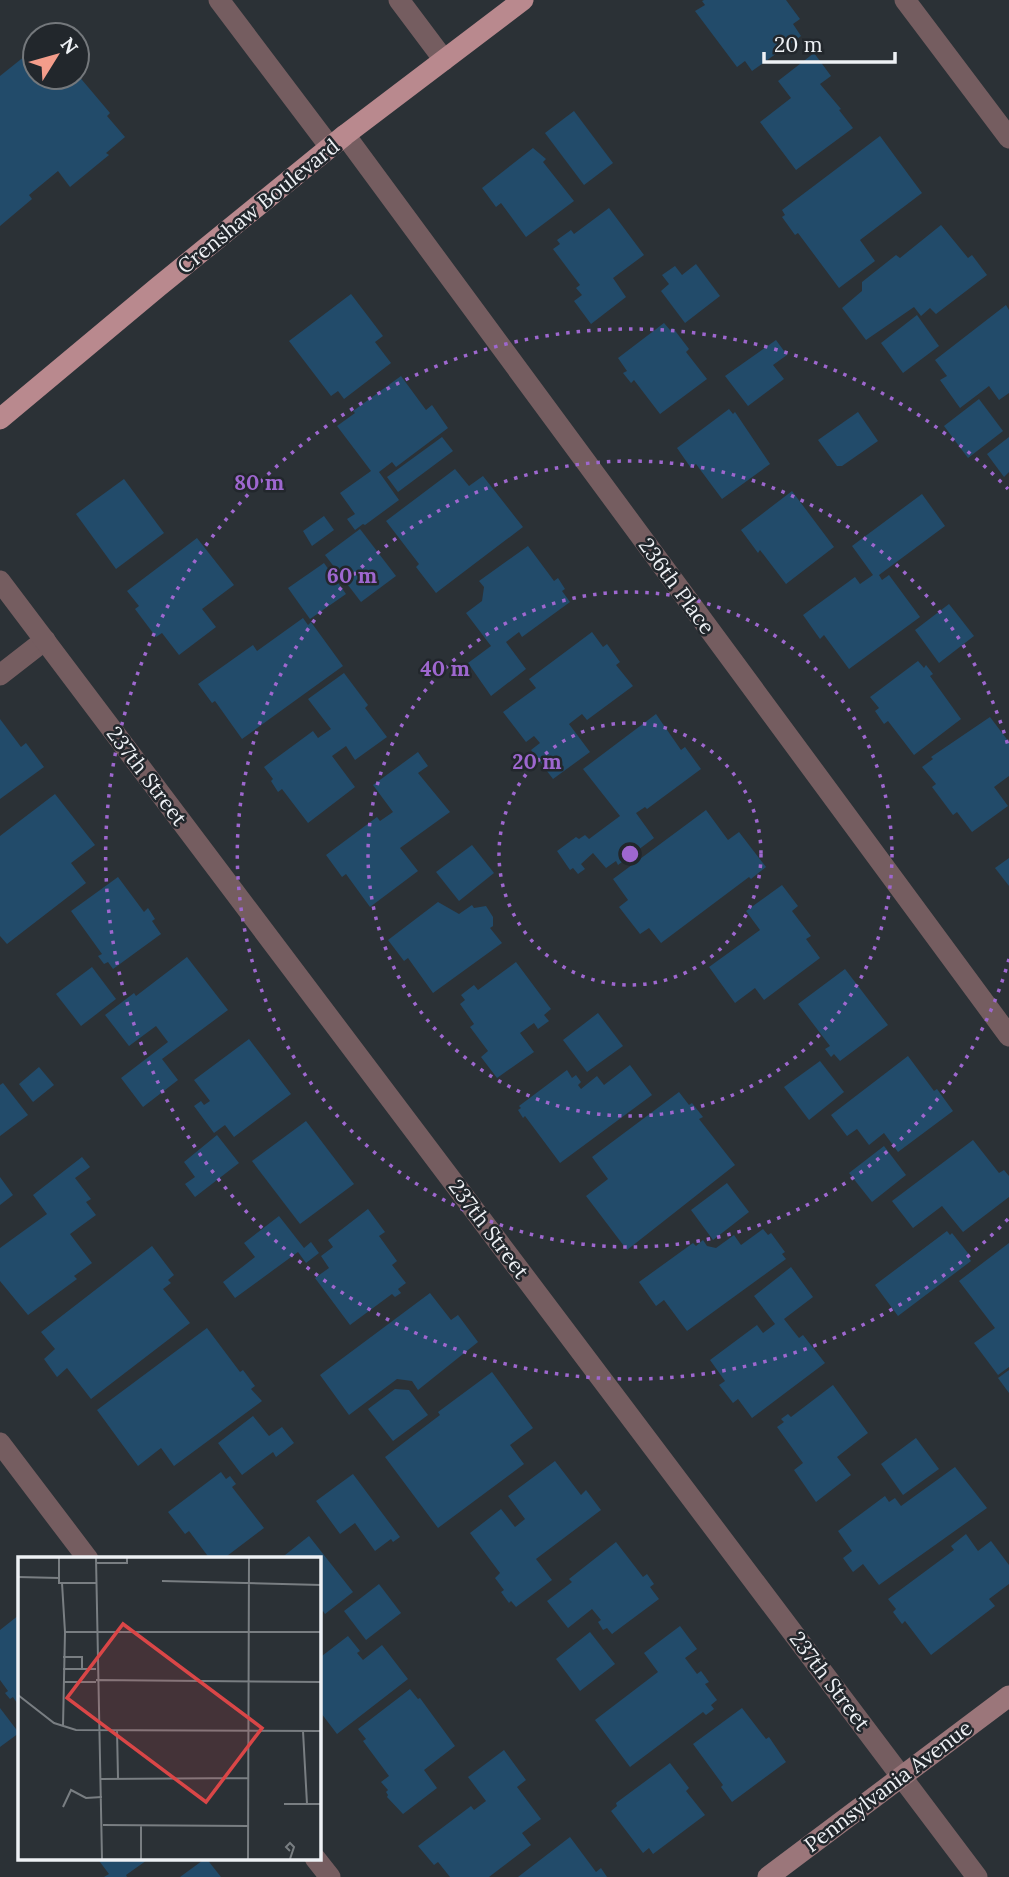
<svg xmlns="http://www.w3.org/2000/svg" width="1009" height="1877" viewBox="0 0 1009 1877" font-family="Lora,serif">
  <rect width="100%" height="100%" fill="#2b3136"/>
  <g fill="#224b6a">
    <polygon points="704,0 786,0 800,19 793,24 801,36 752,71 745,61 737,67 695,11 705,5 702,1"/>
    <polygon points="35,48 35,77 77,77 77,74 110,113 107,116 125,137 106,153 109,155 70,187 58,171 29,195 32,199 0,226 0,76"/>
    <polygon points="814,53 831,76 820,84 841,109 839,110 853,128 796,170 760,122 791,98 778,81"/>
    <polygon points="574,111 613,163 584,185 545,133"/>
    <polygon points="880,136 922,193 860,240 875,261 839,288 798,233 795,235 782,217 785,215 782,210"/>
    <polygon points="533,148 546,159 543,162 574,201 526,237 501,203 496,207 482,188"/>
    <polygon points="609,208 644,255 613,278 626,297 591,324 574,301 582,295 576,288 580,285 553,249 560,244 557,240 571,230 574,234"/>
    <polygon points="941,225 968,258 972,255 987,275 936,314 930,308 921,316 914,307 866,340 842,308 862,291 862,282 896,255 900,258"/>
    <polygon points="696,264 720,296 685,323 661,291 669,284 662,275 675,266 682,275"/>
    <polygon points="351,294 383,336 375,342 391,363 344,399 338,391 331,396 289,341"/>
    <polygon points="1006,305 1009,310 1009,393 999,400 989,386 960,408 940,380 947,376 935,360"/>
    <polygon points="917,315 939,346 903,373 881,343"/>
    <polygon points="664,323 670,330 673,328 689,349 686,352 707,379 660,414 634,380 631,383 623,373 627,371 618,358"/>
    <polygon points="776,340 787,355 773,365 784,379 748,406 725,376"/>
    <polygon points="401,376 426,410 432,405 448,428 396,467 392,462 379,472 399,500 365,525 363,524 355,530 347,519 355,514 340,493 371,471 337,426 355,413 353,411"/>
    <polygon points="979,399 1003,431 968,458 944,426"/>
    <polygon points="729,409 733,414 735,412 770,464 722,499 696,464 691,468 677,448"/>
    <polygon points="858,412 878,441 842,466 837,466 818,440"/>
    <polygon points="442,437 453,451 398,492 387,477"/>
    <polygon points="1009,437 1009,472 1004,477 987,454"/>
    <polygon points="455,469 469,486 483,476 523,527 436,593 416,567 419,564 386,521"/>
    <polygon points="124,479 164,533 116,569 76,514"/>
    <polygon points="792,491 834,547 786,584 760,550 758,553 741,530"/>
    <polygon points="922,494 945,526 879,575 882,580 889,575 920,617 849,669 824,635 820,639 803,615 855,577 860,584 873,575 852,546"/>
    <polygon points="324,516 334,530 312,546 303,531"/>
    <polygon points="360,529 396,576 361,602 325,555"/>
    <polygon points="197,538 234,585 202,609 216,627 179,655 162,633 156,637 135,609 139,606 127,591"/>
    <polygon points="528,546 554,581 558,578 565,589 562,591 570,602 522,637 519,632 506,642 526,669 491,696 468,663 491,646 466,613 482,601 484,587 479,581"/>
    <polygon points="324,563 346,594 310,619 288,588"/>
    <polygon points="949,604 974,636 939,663 915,630"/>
    <polygon points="303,618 308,625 311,622 343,666 242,739 215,701 212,703 198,684 253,645 257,651"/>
    <polygon points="592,632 603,647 607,644 620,662 616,665 633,686 587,720 582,714 569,724 590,752 553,779 531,750 540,743 534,736 526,742 503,712 536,688 529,679"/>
    <polygon points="918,661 924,668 926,665 933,674 930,676 961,719 914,755 888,721 884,724 875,711 879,708 870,697"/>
    <polygon points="344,673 368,705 365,708 387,737 355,760 346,746 332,756 355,787 308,823 282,789 278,792 271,781 273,779 264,767 313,731 318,738 331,729 308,699"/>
    <polygon points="656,714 681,750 685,747 701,769 647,809 645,807 636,813 654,838 618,865 616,861 606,868 593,853 581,864 585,869 578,874 573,868 570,870 557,851 576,837 579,839 585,835 589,839 620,816 583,769"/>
    <polygon points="990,717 1009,742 1009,776 994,787 1008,806 972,832 957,812 953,815 932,787 936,784 922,767 933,759 931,757"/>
    <polygon points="0,719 21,747 26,743 44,767 0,799"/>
    <polygon points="418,752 428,766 418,773 450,812 400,848 418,871 370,907 346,874 342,877 326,855 377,817 380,821 393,812 373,785"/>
    <polygon points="55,794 95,845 71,863 86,883 7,944 0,936 0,836"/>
    <polygon points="706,810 728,840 739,832 766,867 751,879 749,877 661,943 649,928 640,934 619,907 628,900 613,879"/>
    <polygon points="472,845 494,873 459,901 436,872"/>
    <polygon points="1009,858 1009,886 995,868"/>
    <polygon points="118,877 144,912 148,908 155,919 152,921 161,934 113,969 108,962 104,964 98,956 102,954 71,911"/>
    <polygon points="782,885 798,906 792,911 811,936 806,939 820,958 764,1000 755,988 735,1003 709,967 760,930 746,911"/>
    <polygon points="438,902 459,914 472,905 474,908 486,906 493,917 493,926 490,928 502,943 433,993 408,958 404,961 388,940"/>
    <polygon points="187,957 228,1010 162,1059 178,1080 143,1107 121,1078 168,1042 156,1026 129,1046 105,1015 134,993 136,996"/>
    <polygon points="516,962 551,1009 544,1015 549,1021 538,1029 534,1023 520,1033 534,1052 497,1078 481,1057 488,1051 470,1027 474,1024 460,1004 465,1000 461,995 474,985 478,990"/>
    <polygon points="92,967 116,999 81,1026 56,994"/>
    <polygon points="845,969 888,1025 840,1061 834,1054 831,1057 825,1049 830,1046 798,1004"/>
    <polygon points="598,1013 623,1046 587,1072 563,1040"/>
    <polygon points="249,1039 291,1094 234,1137 225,1125 214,1133 194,1106 201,1101 204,1105 210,1101 194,1080"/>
    <polygon points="908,1056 934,1091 937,1089 953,1111 898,1152 884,1133 869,1145 857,1129 847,1136 831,1115"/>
    <polygon points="820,1061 844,1092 809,1120 784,1087"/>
    <polygon points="630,1065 652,1095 560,1163 525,1116 523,1118 518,1110 521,1108 519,1106 567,1070 572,1078 576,1075 581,1082 578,1085 581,1089 597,1076 604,1085"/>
    <polygon points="39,1067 54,1085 33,1102 19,1084"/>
    <polygon points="3,1083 28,1115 0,1136 0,1085"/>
    <polygon points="679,1092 689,1105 692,1103 703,1117 699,1119 735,1165 627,1250 586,1196 608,1179 592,1157"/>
    <polygon points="306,1121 354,1184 300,1224 252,1161"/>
    <polygon points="217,1135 239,1163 195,1197 185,1184 195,1177 184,1162"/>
    <polygon points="973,1140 999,1173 1004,1170 1009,1176 1009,1197 963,1232 942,1206 913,1228 892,1201"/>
    <polygon points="884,1146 906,1175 872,1202 849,1173"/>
    <polygon points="82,1157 90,1167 75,1178 91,1199 86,1202 96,1215 70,1234 92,1263 74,1276 77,1279 28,1315 0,1281 0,1248 47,1214 33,1195"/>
    <polygon points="0,1177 13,1195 0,1205"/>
    <polygon points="727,1183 749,1212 713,1240 691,1210"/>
    <polygon points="368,1209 385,1232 379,1236 397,1261 392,1265 406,1283 398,1289 401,1293 395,1297 392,1294 350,1325 315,1278 329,1268 321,1256 333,1247 328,1240"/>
    <polygon points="279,1216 304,1248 311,1242 319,1253 306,1263 298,1252 235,1298 223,1282 255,1257 244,1243"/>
    <polygon points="763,1229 768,1235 771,1233 785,1252 782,1254 786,1259 687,1331 664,1300 656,1306 639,1282 693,1243 696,1246 703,1240 707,1246 716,1248 734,1235 741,1245"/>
    <polygon points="947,1231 950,1235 952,1233 971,1257 969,1258 971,1261 898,1316 875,1285"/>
    <polygon points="1009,1243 1009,1367 998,1375 974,1343 995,1328 959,1281"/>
    <polygon points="152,1246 174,1275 168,1280 171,1283 163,1289 190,1323 91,1399 67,1368 57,1377 44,1359 55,1349 41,1332"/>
    <polygon points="791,1267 813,1297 784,1319 799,1338 803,1335 825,1363 752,1418 738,1399 733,1403 719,1385 725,1381 710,1360 757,1325 763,1333 775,1324 754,1296"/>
    <polygon points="430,1293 451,1320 458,1315 478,1342 418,1390 412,1381 397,1379 349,1415 320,1375"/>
    <polygon points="207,1328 240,1372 243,1370 255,1386 251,1389 262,1401 174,1466 161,1448 138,1466 97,1410"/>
    <polygon points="1009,1370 1009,1393 998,1378"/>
    <polygon points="492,1372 533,1428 510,1445 524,1464 438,1528 385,1457 440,1415 438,1412"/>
    <polygon points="833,1385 868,1433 837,1457 851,1475 816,1502 794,1470 803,1463 777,1427 784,1422 781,1419 788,1414 791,1417"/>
    <polygon points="395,1389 409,1390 428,1415 393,1441 368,1409"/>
    <polygon points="253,1416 269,1436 282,1427 294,1443 276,1457 273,1452 242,1475 218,1443"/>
    <polygon points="916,1438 939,1469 903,1495 881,1464"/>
    <polygon points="555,1461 581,1495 586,1490 601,1510 536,1559 552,1580 516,1607 511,1601 509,1603 501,1592 504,1590 495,1578 500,1573 470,1533 501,1509 515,1527 525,1519 508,1496"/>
    <polygon points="955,1467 987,1508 879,1585 863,1564 853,1572 843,1558 852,1551 838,1531 885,1496 889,1502 895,1498 901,1506"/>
    <polygon points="221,1472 226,1479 230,1476 236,1484 232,1487 264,1528 223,1559 210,1559 189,1531 185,1534 168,1512"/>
    <polygon points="353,1474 400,1537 393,1542 391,1539 375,1551 355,1523 340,1534 316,1501"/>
    <polygon points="966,1534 978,1551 991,1541 1009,1565 1009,1584 989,1599 995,1606 931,1655 905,1621 902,1624 893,1612 896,1609 888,1599 954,1550 951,1546"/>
    <polygon points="309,1536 353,1592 325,1614 323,1611 318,1614 318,1559 280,1559"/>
    <polygon points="616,1542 643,1577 647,1574 654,1584 650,1587 659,1599 612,1634 607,1628 603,1630 598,1622 601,1620 592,1609 568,1628 547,1601 572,1582 569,1579"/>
    <polygon points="379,1584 401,1613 366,1640 344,1611"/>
    <polygon points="19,1615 19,1706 13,1697 10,1699 5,1693 8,1691 0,1680 0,1630"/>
    <polygon points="680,1626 697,1649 685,1658 697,1674 701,1671 709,1682 705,1684 717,1700 711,1705 714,1709 706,1715 703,1712 630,1767 595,1720 658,1672 644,1653"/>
    <polygon points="590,1632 615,1664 580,1691 556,1659"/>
    <polygon points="348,1636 360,1651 357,1653 363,1660 382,1645 408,1679 337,1734 318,1709 318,1659"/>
    <polygon points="410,1689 418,1699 420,1698 455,1746 424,1770 437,1788 403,1814 387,1797 388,1795 386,1792 388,1790 381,1782 389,1776 363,1741 366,1739 358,1729"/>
    <polygon points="0,1708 19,1733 0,1747"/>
    <polygon points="742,1708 766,1739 769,1737 786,1762 732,1802 721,1787 723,1785 693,1744"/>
    <polygon points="504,1750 526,1780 517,1787 541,1819 522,1833 531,1845 489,1877 450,1877 438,1862 434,1865 418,1846 471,1806 474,1810 486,1801 468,1777"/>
    <polygon points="670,1763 689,1788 686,1791 705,1815 653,1854 649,1848 643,1853 611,1811 617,1806 616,1803"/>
    <polygon points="570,1837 596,1872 601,1868 607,1877 518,1877"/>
    <polygon points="97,1858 150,1858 126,1875 127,1877 104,1877 109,1874"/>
    <polygon points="206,1858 221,1877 180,1877"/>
  </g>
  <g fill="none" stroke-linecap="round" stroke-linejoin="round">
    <g stroke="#755d60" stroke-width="21">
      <polyline points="219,0 330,147"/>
      <polyline points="399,0 444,60"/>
      <polyline points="0,675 45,640"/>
    </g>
    <g stroke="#755d60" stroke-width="21">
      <polyline points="905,0 1009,138"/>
      <polyline points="345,135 1009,1036"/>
      <polyline points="0,581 977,1877"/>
      <polyline points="0,1443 88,1559"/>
      <polyline points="315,1858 330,1877"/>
    </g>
    <polyline stroke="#9b767a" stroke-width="21" points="768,1877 1009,1696"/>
    <polyline stroke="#b9898e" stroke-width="21" points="0,419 158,287 345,135 523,0"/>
  </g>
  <g fill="none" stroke="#9e67cf" stroke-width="3.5" stroke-dasharray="3.5 7">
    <circle cx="630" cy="854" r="131"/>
    <circle cx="630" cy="854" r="262"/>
    <path d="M1009 959A393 393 0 1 1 1009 749"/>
    <path d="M1008 1219A525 525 0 1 1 1008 489"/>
  </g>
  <g text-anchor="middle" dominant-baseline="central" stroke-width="5" stroke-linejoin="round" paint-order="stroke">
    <g font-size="21" fill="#eef1f5" stroke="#22272c">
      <text transform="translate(258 206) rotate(-39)">Crenshaw Boulevard</text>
      <text transform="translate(677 586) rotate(54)">236th Place</text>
      <text transform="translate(147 776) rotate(53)">237th Street</text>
      <text transform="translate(489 1229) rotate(53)">237th Street</text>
      <text transform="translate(830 1681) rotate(53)">237th Street</text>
      <text transform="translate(888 1786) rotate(-37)">Pennsylvania Avenue</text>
    </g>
  </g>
  <g transform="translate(18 1557)">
    <rect width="303" height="303" fill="#2b3136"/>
    <path fill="none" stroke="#797e82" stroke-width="2" d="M 41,1 L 41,26 L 78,26M 78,1 L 84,302M 78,6 L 109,6 L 109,1M 0,20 L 41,21M 144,24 L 303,28M 44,26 L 47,75 L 303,75M 45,100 L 64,100 L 64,112M 45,112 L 78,112M 78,123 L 303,125M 45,125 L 78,125M 0,138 L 36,166 L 58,173 L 303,174M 45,169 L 47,75M 99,173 L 100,221M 285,174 L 289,247M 83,222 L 230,221M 266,247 L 303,247M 45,250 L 53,233 L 68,241 L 84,240M 85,268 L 230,269M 272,294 L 268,290 L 272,286 L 276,290 L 272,302M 123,302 L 123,268M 230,302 L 231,1"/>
    <path fill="#da4647" fill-opacity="0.15" stroke="#da4647" stroke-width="3.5" d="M 105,67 L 244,171 L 188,245 L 49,141 Z"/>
    <rect width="303" height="303" fill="none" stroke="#eef1f5" stroke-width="3.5"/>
  </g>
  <circle cx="630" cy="854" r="10" fill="#9e67cf" stroke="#22272c" stroke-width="3.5"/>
  <g font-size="21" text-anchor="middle" font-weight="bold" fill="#9e67cf" stroke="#22272c" stroke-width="5" stroke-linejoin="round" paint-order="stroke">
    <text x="259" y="490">80 m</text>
    <text x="352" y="583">60 m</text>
    <text x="445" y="676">40 m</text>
    <text x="537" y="769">20 m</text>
  </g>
  <g transform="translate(56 56) rotate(53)"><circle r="33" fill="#22272c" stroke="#74787c" stroke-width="2"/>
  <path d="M0-5L12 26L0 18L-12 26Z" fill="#f49d8b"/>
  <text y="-10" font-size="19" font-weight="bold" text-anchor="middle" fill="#eef1f5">N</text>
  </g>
  <path d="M764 52v10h131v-10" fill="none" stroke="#eef1f5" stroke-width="3.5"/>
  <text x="774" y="52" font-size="21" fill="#eef1f5" stroke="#22272c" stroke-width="5" paint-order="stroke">20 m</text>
</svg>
